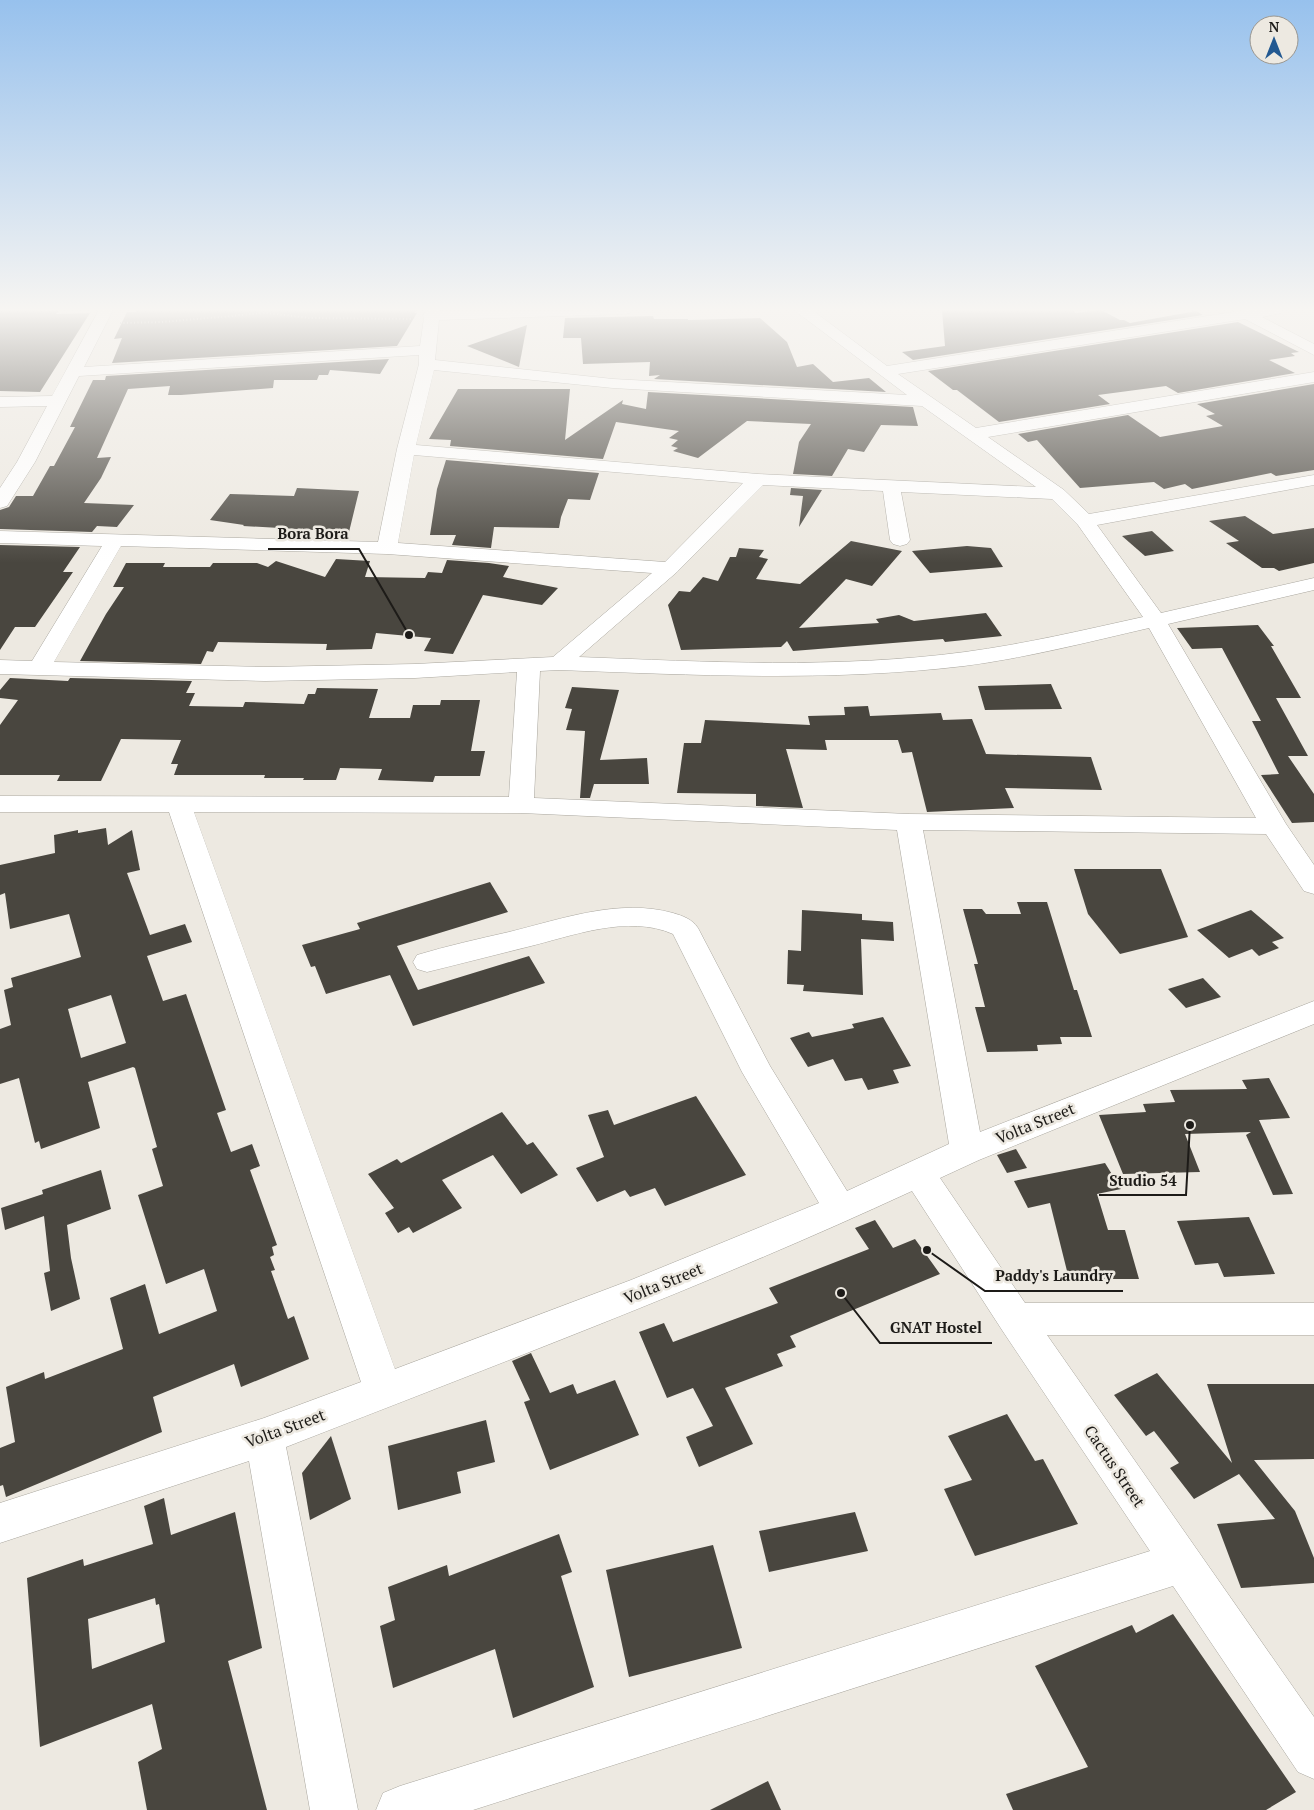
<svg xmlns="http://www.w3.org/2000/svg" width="1314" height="1810" viewBox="0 0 1314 1810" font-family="'PT Serif',serif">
  <rect width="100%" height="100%" fill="#ede9e1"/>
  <g fill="#49463f" fill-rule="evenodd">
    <polygon points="0,310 59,311 56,314 90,313 40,392 0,391"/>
    <polygon points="137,310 417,310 414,313 417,313 397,346 112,363 122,338 114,339 127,312 136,312"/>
    <polygon points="942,310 1074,310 1075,313 1101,310 1120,320 1124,320 1130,323 1196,311 1203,315 913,360 902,352 945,346"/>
    <polygon points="653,316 654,319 688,319 688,320 760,318 787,342 797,367 813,364 833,382 869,378 886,392 654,379 660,375 649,376 650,362 583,364 581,338 563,338 565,318"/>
    <polygon points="1238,322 1299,352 1291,353 1295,356 1269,360 1295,373 1178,393 1166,386 1098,395 1110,404 999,422 957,390 953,390 928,371"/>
    <polygon points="527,325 519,367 467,346"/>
    <polygon points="389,359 380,374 330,370 328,375 319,375 317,380 274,380 273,388 181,395 168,395 170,386 128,389 97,458 111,457 101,478 84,503 134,505 117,527 97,526 92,532 0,529 0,510 9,507 16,496 33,496 50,466 54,466 75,427 70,427 93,380 105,380 106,376"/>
    <polygon points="1314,384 1314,470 1276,476 1271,473 1192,489 1185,484 1164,489 1154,482 1080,488 1037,440 1028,442 1018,434 1128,415 1160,437 1223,426 1206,416 1215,414 1197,404"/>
    <polygon points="458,389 570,389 565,440 623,400 622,404 646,409 648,392 913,407 918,426 881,425 864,452 848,449 832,476 793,474 799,442 811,424 747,421 698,458 673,451 678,448 671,446 678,440 669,438 679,431 616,422 603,459 450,446 451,440 429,439"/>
    <polygon points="446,460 599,473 590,500 568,499 561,517 559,528 494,527 491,548 452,545 456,535 430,535 437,489"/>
    <polygon points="297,488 359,491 349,532 243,526 244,525 210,520 230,494 294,496"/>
    <polygon points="791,488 822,490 799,527 803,496 790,495"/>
    <polygon points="1245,516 1273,534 1314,528 1314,563 1279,571 1274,568 1262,568 1226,543 1239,541 1209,521"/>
    <polygon points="1152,531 1174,551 1145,556 1122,536"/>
    <polygon points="851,541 902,551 872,586 846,579 799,628 879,623 876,619 899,615 914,621 986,613 1002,636 945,642 943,639 793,651 787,641 781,647 681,650 668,605 679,591 690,592 703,577 718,581 730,557 736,557 739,548 764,550 759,557 768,559 756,579 800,584"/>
    <polygon points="0,545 80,547 63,572 73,572 35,627 15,627 0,650"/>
    <polygon points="967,546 991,548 1003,567 930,573 912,551"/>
    <polygon points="336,559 370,561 365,577 425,578 428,572 442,573 447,560 489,563 509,566 503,577 558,588 542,605 483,595 453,654 424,651 431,638 376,633 372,649 326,650 327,644 218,642 213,652 207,651 201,664 80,661 106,614 124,587 113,587 126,563 165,563 163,567 210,567 213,563 257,563 268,567 276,561 325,577"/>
    <polygon points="1258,625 1274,646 1271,646 1301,698 1276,698 1308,756 1288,756 1314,794 1314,822 1292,823 1261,775 1279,774 1252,721 1261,721 1222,648 1192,649 1177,628"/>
    <polygon points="10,678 68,681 70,678 192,681 186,693 195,693 189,706 243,707 245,702 304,704 308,694 315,694 317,688 378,689 369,718 410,718 413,705 440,705 441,700 480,700 471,751 485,751 480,776 435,776 433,782 378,780 382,769 340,768 336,780 303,780 304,778 264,778 265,775 174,775 178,764 171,764 181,740 121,739 101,781 57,781 60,775 0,775 0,725 18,700 0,698 0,690"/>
    <polygon points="1051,684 1062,709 985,710 978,686"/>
    <polygon points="572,687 619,690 600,760 647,758 649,784 594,784 590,798 580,798 585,731 566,730 572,709 565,708"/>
    <polygon points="868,706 870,716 941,713 943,720 972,719 986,754 1091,757 1102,790 1005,788 1014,808 927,812 912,752 902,753 898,740 825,740 827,750 786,749 803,808 756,806 756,794 677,793 684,743 701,743 705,720 810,725 808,716 845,715 844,707"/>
    <path d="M 106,828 L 108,845 L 132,830 L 140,870 L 127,873 L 150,935 L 185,924 L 192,942 L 147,956 L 163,1001 L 186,994 L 226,1110 L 217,1113 L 231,1152 L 252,1144 L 260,1166 L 250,1170 L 277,1245 L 272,1247 L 274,1255 L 270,1257 L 275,1270 L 271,1271 L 288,1319 L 294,1316 L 309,1359 L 241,1387 L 234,1364 L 153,1397 L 162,1432 L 6,1497 L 3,1485 L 0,1486 L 0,1448 L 15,1442 L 6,1387 L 44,1372 L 45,1379 L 123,1349 L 110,1298 L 145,1284 L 159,1334 L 217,1311 L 204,1269 L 166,1284 L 138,1195 L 163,1186 L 152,1149 L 157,1147 L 135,1068 L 133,1067 L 88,1082 L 100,1128 L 41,1149 L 39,1141 L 35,1143 L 19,1078 L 0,1084 L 0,1029 L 11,1025 L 4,990 L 13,987 L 11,978 L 81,957 L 69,914 L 10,929 L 5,893 L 0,895 L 0,865 L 55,853 L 54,835 L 78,830 L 78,833 ZM 111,995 L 126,1043 L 81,1058 L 68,1009 Z"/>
    <polygon points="1074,869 1161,869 1188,937 1120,954 1088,914"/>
    <polygon points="490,882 508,912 397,946 418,990 529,956 545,983 413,1026 390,975 326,994 315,966 311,967 302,945 360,929 357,923"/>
    <polygon points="1017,902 1047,902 1074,990 1077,990 1092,1037 1060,1037 1062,1044 1037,1045 1038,1051 987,1052 975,1007 985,1007 974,964 978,964 963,909 982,909 986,914 1021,914"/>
    <polygon points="802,910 862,914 862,920 893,922 894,941 861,939 863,995 803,991 804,985 787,984 788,950 801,951"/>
    <polygon points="1251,910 1284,938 1272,942 1279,948 1259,956 1252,949 1229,958 1197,930"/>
    <polygon points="1203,978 1221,997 1186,1008 1168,989"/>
    <polygon points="883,1017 911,1066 893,1070 899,1083 868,1090 862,1078 845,1081 833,1059 808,1067 790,1038 809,1032 812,1037 854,1028 852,1024"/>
    <polygon points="1269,1078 1290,1118 1259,1120 1293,1194 1273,1195 1246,1135 1251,1132 1185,1134 1200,1172 1123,1174 1099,1115 1146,1112 1143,1104 1175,1102 1170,1090 1247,1089 1242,1080"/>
    <polygon points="696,1096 746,1175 665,1206 655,1188 630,1197 625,1190 597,1202 576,1168 604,1157 588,1115 608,1110 614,1125"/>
    <polygon points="502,1112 527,1145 533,1142 558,1175 521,1194 493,1155 442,1180 462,1208 413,1233 409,1227 398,1233 385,1213 394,1208 368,1174 397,1159 401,1163"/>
    <polygon points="1016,1149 1027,1168 1007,1173 997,1155"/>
    <polygon points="1105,1163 1121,1189 1097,1194 1108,1230 1125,1230 1139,1279 1069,1279 1050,1203 1028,1208 1014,1181"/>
    <polygon points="101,1170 111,1209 67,1225 71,1258 80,1299 51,1311 44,1273 50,1271 44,1216 5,1230 1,1208 43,1194 42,1190"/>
    <polygon points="1249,1217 1275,1274 1224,1277 1218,1263 1195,1265 1177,1221"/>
    <polygon points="875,1220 893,1248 915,1239 940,1274 790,1336 796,1347 777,1354 783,1366 725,1388 753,1444 699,1467 686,1437 713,1426 693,1388 667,1398 639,1332 664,1323 673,1342 778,1303 769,1288 869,1249 855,1228"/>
    <polygon points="531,1353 550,1393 573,1384 577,1394 615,1380 639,1435 550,1470 524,1402 530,1400 512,1361"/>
    <polygon points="1157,1373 1232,1463 1207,1384 1314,1384 1314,1459 1254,1460 1295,1511 1314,1558 1314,1583 1241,1588 1217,1524 1275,1519 1239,1474 1194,1499 1170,1468 1179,1463 1154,1431 1146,1436 1114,1395"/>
    <polygon points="1007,1414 1035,1461 1043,1459 1078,1524 975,1556 944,1489 972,1480 948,1436"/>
    <polygon points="486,1420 495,1462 457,1472 461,1493 398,1510 388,1446"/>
    <polygon points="331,1436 351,1499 310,1520 302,1473"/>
    <path d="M 164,1498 L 171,1535 L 235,1512 L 262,1648 L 228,1661 L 267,1810 L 147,1810 L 138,1762 L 162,1749 L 152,1704 L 40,1747 L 27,1578 L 83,1559 L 84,1566 L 153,1544 L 144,1506 ZM 155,1598 L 156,1605 L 159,1604 L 165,1642 L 92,1669 L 88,1619 Z"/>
    <polygon points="855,1512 868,1551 769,1572 759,1531"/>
    <polygon points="559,1534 572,1572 561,1576 594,1687 513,1718 495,1649 393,1688 380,1626 395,1620 388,1587 447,1565 449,1576"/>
    <polygon points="713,1545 742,1648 629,1677 606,1570"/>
    <polygon points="1173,1614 1296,1792 1266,1810 1013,1810 1006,1794 1088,1767 1035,1666 1132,1625 1136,1633"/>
    <polygon points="768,1781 781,1810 710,1810"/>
  </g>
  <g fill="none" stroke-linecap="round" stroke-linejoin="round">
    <g stroke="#a9a69e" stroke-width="1">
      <path id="minor" d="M 99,310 L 113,310 L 84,367 L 420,346 L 424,318 L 423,316 L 426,310 L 440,310 L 440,311 L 632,310 L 630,313 L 625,314 L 439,320 L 435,360 L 613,379 L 907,395 L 798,313 L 796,310 L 812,310 L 887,366 L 1246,310 L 1283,310 L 1281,313 L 1262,317 L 1314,344 L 1314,355 L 1245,319 L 898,374 L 976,428 L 1314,372 L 1314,382 L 988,437 L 1064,490 L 1089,514 L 1314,475 L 1314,485 L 1097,525 L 1161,613 L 1314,578 L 1314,590 L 1168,624 L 1286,824 L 1314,865 L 1314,894 L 1304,891 L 1266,834 L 923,830 L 980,1132 L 1314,1001 L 1314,1024 L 979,1160 L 940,1178 L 1025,1303 L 1314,1303 L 1314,1335 L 1047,1335 L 1314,1717 L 1314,1779 L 1298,1772 L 1173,1586 L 473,1810 L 376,1810 L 383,1793 L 400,1786 L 1150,1551 L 1002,1330 L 912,1191 C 707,1286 495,1365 286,1447 L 358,1810 L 310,1810 L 249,1461 L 0,1543 L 0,1503 L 264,1418 L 361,1382 L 169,812 L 0,812 L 0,796 L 509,797 L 517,672 L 415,678 L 265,681 L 0,674 L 0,660 L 32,661 L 102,546 L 0,543 L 0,531 L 378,542 L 397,449 L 419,364 L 419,355 L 79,376 L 35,462 L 7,506 L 0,508 L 0,488 L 17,462 L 47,406 L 0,407 L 0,397 L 52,396 ZM 434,370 L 613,388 L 922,406 L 1036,487 L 758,474 L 416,445 ZM 414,455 L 743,483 L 665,562 L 398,543 ZM 763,485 L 883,491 L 890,540 L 893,544 L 900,546 L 907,544 L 910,540 L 901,492 L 1052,499 L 1078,525 L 1143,617 C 1084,630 1025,644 965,652 C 838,669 707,662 579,657 L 677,572 ZM 121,546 L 387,554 L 652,573 L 553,657 L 415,664 L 265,667 L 54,662 ZM 1149,628 L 1256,818 L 909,814 L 534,798 L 540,671 L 559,670 C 693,675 830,682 964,666 C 1026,658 1088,642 1149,628 ZM 194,812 L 521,813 L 897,830 L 949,1144 L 847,1191 L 770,1066 L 698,928 C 692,919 683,916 673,913 C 619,898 562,919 509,932 C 478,939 447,946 417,955 L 413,962 L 417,969 L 427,972 C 460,964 494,955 527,947 C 572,936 628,914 673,934 L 742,1072 L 819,1203 L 631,1280 L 395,1369 Z"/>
    </g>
    <polyline stroke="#a39f99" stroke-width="2" stroke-dasharray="1 2.5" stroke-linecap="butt" points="120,323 162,322 266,313 310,318 411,319"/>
    <use href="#minor" fill="#fff" fill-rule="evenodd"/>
  </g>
  <linearGradient id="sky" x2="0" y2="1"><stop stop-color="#97c1ed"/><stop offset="0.55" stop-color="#f7f5f2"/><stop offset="1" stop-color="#f7f5f2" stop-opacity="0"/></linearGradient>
  <rect width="1314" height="563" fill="url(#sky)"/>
  <g text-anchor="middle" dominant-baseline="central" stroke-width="5" stroke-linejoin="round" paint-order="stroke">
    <g font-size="16" fill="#1d1b18" stroke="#ede9e1">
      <text transform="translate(1035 1123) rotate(-22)">Volta Street</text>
      <text transform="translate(663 1283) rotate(-22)">Volta Street</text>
      <text transform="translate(285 1428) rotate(-20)">Volta Street</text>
      <text transform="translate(1115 1466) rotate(56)">Cactus Street</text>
    </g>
  </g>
  <path fill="none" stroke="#1d1b18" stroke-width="2" d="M409 635L359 549H268M1190 1125L1186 1195H1099M927 1250L985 1291H1123M841 1293L880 1343H992"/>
  <g fill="#1d1b18" stroke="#ede9e1" stroke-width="2">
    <circle cx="409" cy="635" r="5"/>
    <circle cx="1190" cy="1125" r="5"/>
    <circle cx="927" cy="1250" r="5"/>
    <circle cx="841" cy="1293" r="5"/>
  </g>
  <g font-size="15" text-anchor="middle" font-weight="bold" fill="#1d1b18" stroke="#ede9e1" stroke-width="5" stroke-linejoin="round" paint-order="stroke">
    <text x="313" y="539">Bora Bora</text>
    <text x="1143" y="1186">Studio 54</text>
    <text x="1054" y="1281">Paddy's Laundry</text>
    <text x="936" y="1333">GNAT Hostel</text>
  </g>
  <g transform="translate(1274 40)"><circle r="24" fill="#ede9e1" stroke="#9a9791"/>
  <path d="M0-4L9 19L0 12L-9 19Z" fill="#235991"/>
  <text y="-8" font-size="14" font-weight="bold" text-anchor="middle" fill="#1d1b18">N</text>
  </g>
</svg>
